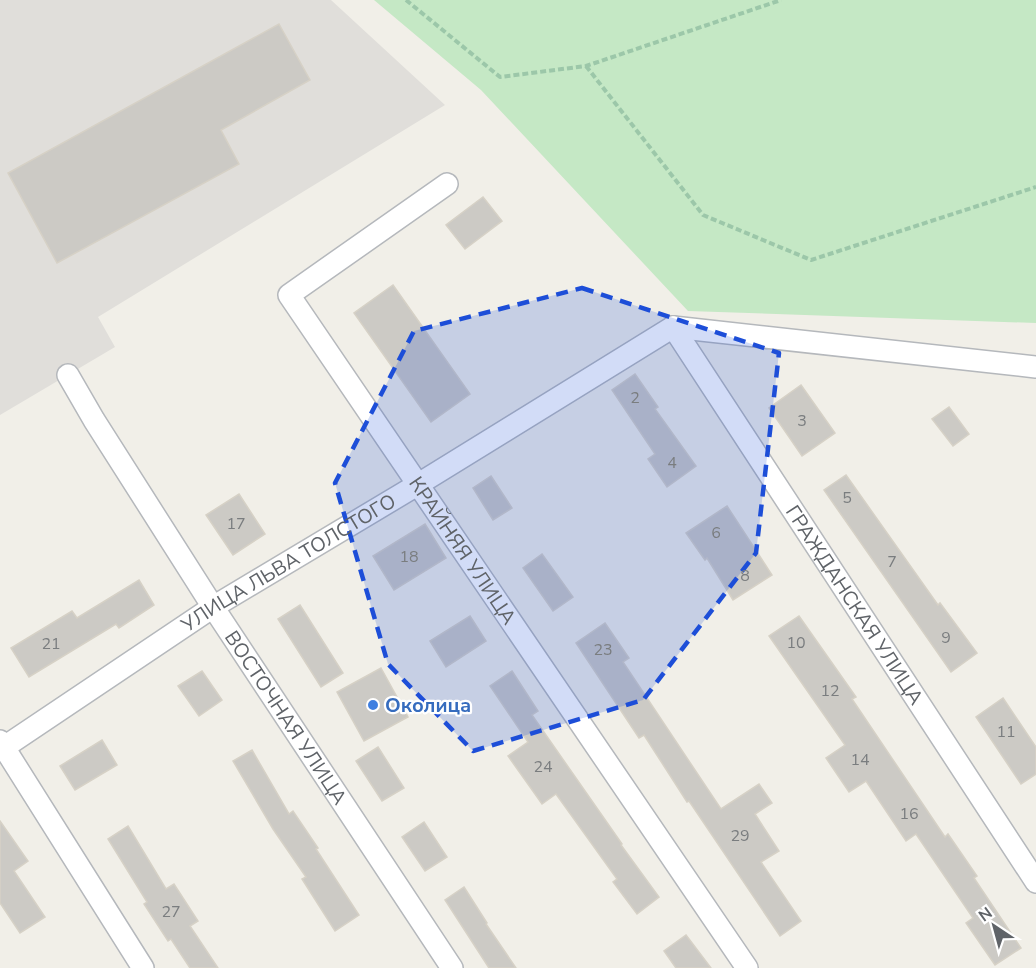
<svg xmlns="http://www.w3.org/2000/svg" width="1036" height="968" viewBox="0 0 1036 968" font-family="'Nunito Sans',sans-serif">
  <rect width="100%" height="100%" fill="#f1efe8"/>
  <polygon fill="#e0deda" points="0,0 331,0 445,105 98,317 115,347 0,415"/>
  <polygon fill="#c5e8c5" points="374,0 1036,0 1036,323 688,311 481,90"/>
  <g fill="#cccac5" stroke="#d6d1c6" stroke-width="1.5">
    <polygon points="279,24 310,80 221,130 239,164 57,263 8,173"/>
    <polygon points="483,197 502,221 465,249 446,225"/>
    <polygon points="393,285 470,394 431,422 354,313"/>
    <polygon points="635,374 658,407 655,409 696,466 667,487 648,459 655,454 612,390"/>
    <polygon points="801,385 835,433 802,456 769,408"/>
    <polygon points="949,407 969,434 953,446 932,419"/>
    <polygon points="846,475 938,605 940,603 977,653 951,672 824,490"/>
    <polygon points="491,476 512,508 493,520 473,488"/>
    <polygon points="239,494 265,534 233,555 206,515"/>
    <polygon points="727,506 772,575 733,600 707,558 705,560 686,533"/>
    <polygon points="425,524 446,558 394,590 373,556"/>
    <polygon points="542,554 573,597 553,611 523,568"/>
    <polygon points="139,580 154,605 119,628 116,624 29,677 11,648 72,611 77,618"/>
    <polygon points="300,605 343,673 321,687 278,619"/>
    <polygon points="470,616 486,641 446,667 430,641"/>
    <polygon points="799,616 856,697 852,699 945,837 948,834 977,876 974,878 1021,948 995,965 966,923 973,918 916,834 906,841 866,781 849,792 826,758 845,745 769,636"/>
    <polygon points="605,623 629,658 623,662 721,809 759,784 772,803 755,814 779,851 761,862 801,921 780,936 689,801 687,802 644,735 639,738 576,643"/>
    <polygon points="381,668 408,717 364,741 337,692"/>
    <polygon points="202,671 222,700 199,716 178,686"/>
    <polygon points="512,671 538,711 532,715 622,844 621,845 659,897 637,914 613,882 617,879 556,794 542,804 508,756 528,742 490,686"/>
    <polygon points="1003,698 1036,747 1036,774 1021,784 976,717"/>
    <polygon points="102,740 117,765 75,790 60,766"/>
    <polygon points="378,747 404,788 382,801 356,761"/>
    <polygon points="252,750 289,814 293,811 318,848 316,849 359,915 335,931 302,879 306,877 273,829 233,761"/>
    <polygon points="0,821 28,861 14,871 45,917 20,933 0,903"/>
    <polygon points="424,822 447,857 425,871 402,837"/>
    <polygon points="128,826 166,889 174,884 198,921 190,926 218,968 190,968 171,939 168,941 144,904 147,902 108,839"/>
    <polygon points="464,887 487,923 486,924 516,968 489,968 445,900"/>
    <polygon points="686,935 711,968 676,968 664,951"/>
  </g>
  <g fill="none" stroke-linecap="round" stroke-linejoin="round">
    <g stroke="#b5b8bc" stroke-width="24">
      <g id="minor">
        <path id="s1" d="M 447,184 L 289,295 L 747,968"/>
        <path id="s2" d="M 673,327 L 1036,882"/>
        <polyline points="673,327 1036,367"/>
        <path id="s3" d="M 68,375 L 94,420 L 213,607 L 452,968"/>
        <polyline points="0,741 143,968"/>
        <path id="s4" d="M 0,750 L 213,607 L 417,485 L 673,327"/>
      </g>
    </g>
    <g stroke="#9cc7a9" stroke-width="4" stroke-dasharray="6 3" stroke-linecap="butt">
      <polyline points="406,0 500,77 586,66 781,0"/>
      <polyline points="586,66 703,215 811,260 1036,187"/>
    </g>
    <use href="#minor" stroke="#fff" stroke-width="21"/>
  </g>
  <path fill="#1d4ed8" fill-opacity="0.2" stroke="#1d4ed8" stroke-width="4.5" stroke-dasharray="12 8" stroke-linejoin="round" d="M 582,288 L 779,353 L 756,553 L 643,700 L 473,751 L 388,664 L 335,483 L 414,331 Z"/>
  <circle fill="#3f7fe0" stroke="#fff" stroke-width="2" cx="373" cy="705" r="6"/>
  <g text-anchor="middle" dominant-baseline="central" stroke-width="4.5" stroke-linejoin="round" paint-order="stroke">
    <g font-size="16" fill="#7a7d7f">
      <text x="635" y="398">2</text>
      <text x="802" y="421">3</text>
      <text x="672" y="463">4</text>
      <text x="847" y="498">5</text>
      <text x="236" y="524">17</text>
      <text x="716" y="533">6</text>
      <text x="409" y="557">18</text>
      <text x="892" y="562">7</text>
      <text x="745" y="576">8</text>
      <text x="946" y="638">9</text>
      <text x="796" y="643">10</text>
      <text x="51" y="644">21</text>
      <text x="603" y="650">23</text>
      <text x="830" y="691">12</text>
      <text x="1006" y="732">11</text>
      <text x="860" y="760">14</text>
      <text x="543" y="767">24</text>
      <text x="909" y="814">16</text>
      <text x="740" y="836">29</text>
      <text x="171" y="912">27</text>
    </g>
    <g font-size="20" fill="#5f6368" stroke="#fff">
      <text stroke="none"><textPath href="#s1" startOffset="502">КРАЙНЯЯ УЛИЦА</textPath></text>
      <text stroke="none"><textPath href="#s4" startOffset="344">УЛИЦА ЛЬВА ТОЛСТОГО</textPath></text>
      <text stroke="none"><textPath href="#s2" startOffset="332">ГРАЖДАНСКАЯ УЛИЦА</textPath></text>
      <text stroke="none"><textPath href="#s3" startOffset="406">ВОСТОЧНАЯ УЛИЦА</textPath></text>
    </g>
    <g font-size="20" font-weight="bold" fill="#366cbe" stroke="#fff" text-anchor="start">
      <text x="385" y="705">Околица</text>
    </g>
  </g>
  <g transform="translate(994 926) rotate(324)" stroke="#ffffff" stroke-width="4.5" paint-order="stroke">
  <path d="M0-4.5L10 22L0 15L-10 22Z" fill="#5f6368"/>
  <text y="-9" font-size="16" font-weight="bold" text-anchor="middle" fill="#5f6368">N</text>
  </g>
</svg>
